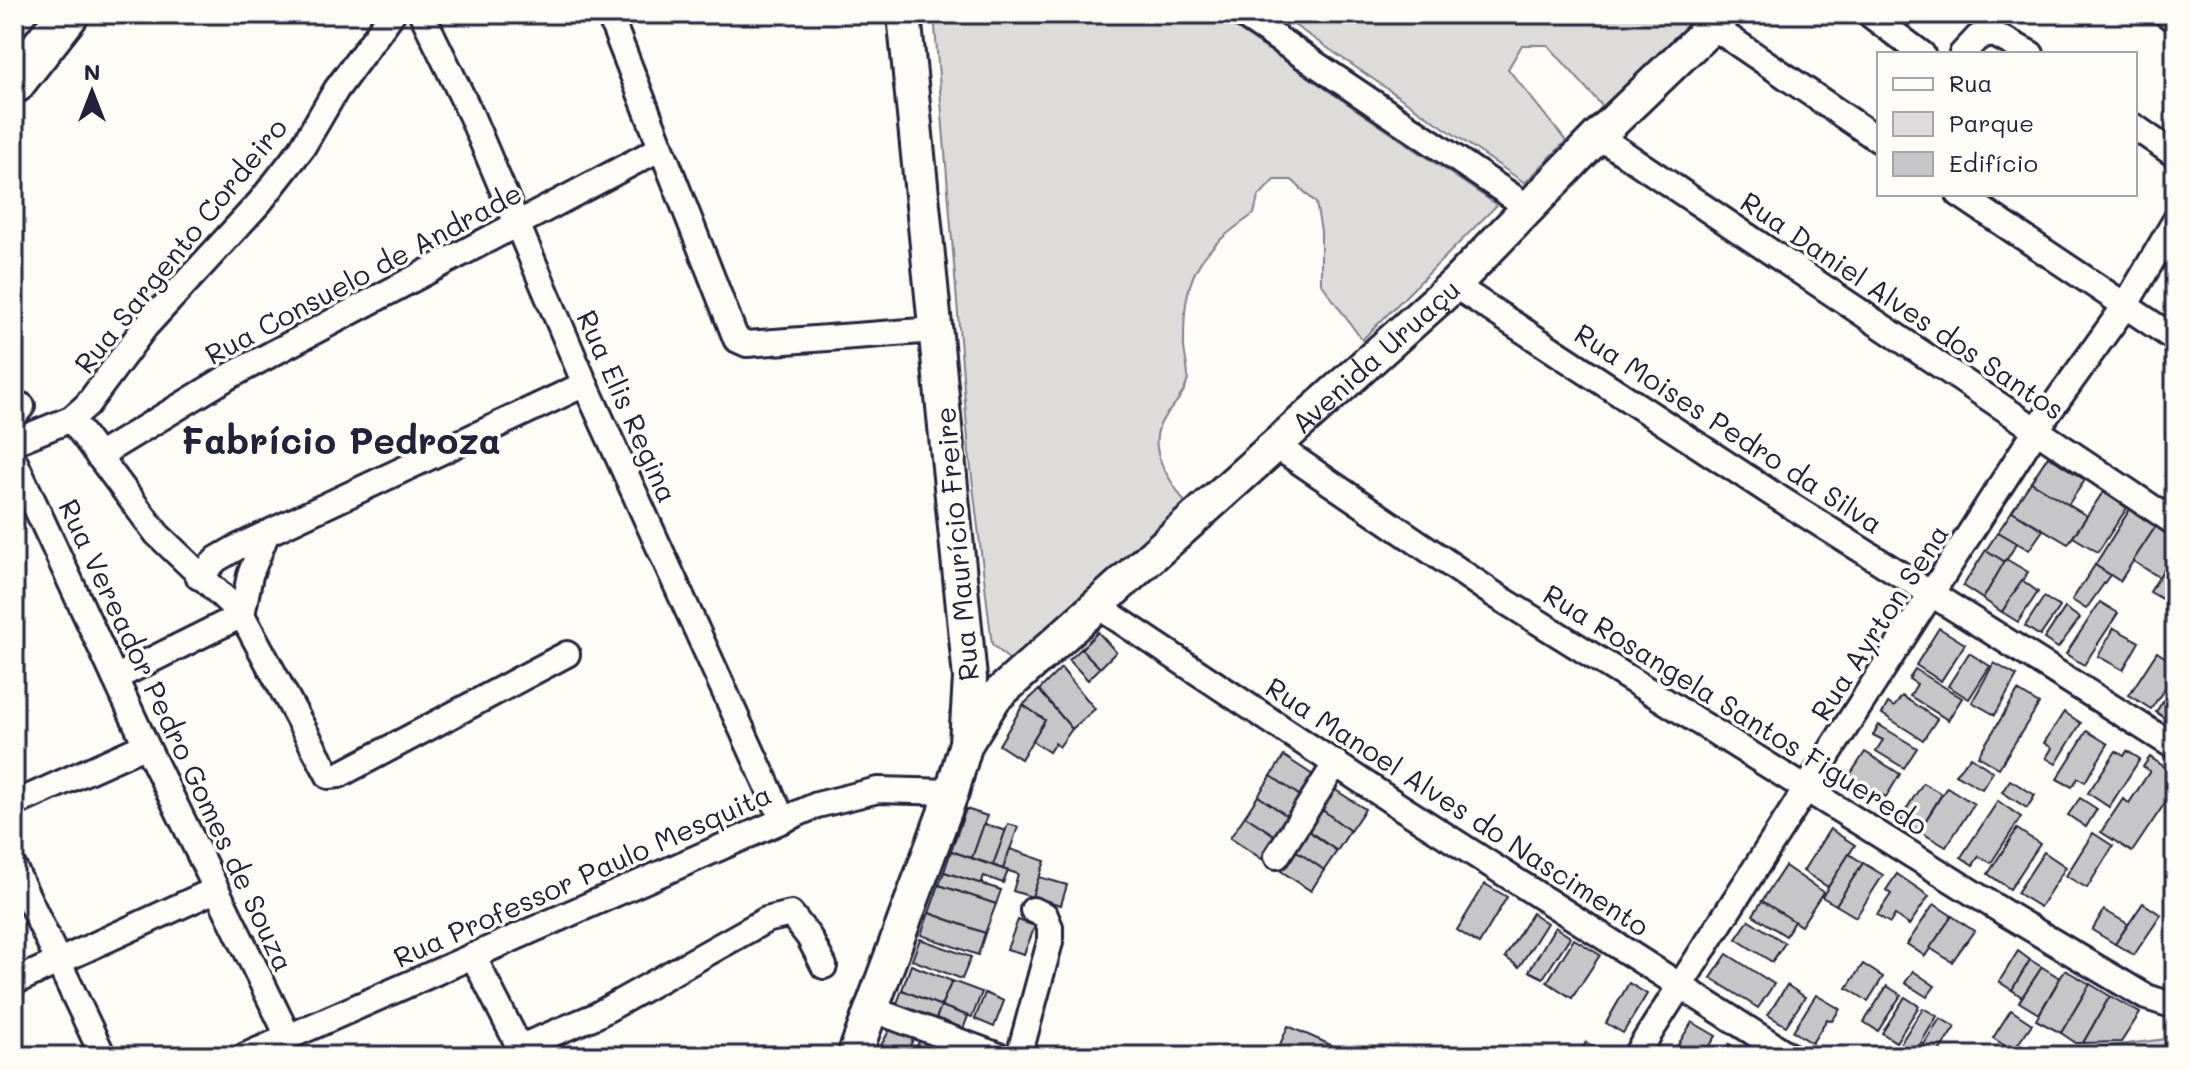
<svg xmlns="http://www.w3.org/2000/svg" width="2189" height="1070" viewBox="0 0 2189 1070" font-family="Mali,sans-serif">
  <rect width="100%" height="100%" fill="#fdfcf7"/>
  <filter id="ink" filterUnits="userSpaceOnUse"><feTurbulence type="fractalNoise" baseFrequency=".0125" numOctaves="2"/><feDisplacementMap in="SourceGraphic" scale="16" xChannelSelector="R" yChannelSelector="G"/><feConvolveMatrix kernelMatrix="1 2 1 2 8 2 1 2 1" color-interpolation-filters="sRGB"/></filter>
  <g filter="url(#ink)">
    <g fill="#dddcdb" stroke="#807f8b" stroke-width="2">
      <path d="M 934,14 L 1215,14 L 1497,205 L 1362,340 L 1321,283 L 1321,231 L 1316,203 L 1292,180 L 1274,180 L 1258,197 L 1254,214 C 1195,254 1183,277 1184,347 C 1185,357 1188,368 1188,378 C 1187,388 1177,402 1170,410 C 1139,443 1168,476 1188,507 L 1016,666 L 992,644 L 969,452 Z"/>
      <polygon points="1278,14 1698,14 1699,15 1603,107 1548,45 1522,45 1508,69 1566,141 1525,183"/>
      <polygon points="2175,1038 2175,1056 2037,1056 2046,1054"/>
    </g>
    <g fill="#c6c6c8" stroke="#22223b" stroke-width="2">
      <polygon points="2048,456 2085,480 2068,505 2031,482"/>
      <polygon points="2031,482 2087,516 2068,544 2012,511"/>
      <polygon points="2103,492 2127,508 2098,552 2073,537"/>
      <polygon points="2130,509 2156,526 2120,581 2095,565"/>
      <polygon points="2012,511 2043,530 2029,550 1998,532"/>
      <polygon points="2156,526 2175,538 2175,551 2159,577 2133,561"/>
      <polygon points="1998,532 2017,543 2005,562 1986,550"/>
      <polygon points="1986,550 2005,562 1983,599 1963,586"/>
      <polygon points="2175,551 2175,606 2150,592"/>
      <polygon points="2006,559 2028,572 2002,612 1983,599"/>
      <polygon points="2095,565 2110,575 2086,609 2072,600"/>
      <polygon points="2022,580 2038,592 2018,622 2002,612"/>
      <polygon points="2044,597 2060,607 2040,636 2025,626"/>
      <polygon points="2100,602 2118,613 2084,665 2066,654"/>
      <polygon points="2065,608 2080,618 2058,648 2044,639"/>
      <polygon points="1939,628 1965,644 1941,681 1916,665"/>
      <polygon points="2114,628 2139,642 2123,670 2098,656"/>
      <polygon points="1098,632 1116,652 1100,668 1081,649"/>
      <polygon points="1081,649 1100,668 1088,680 1069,660"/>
      <polygon points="2157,652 2175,664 2175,673 2151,709 2129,695"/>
      <polygon points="1969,653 1990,666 1969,699 1948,686"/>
      <polygon points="1994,663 2017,676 1995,715 1972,702"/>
      <polygon points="1061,668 1095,709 1072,729 1039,690"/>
      <polygon points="1915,669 1962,698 1948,720 1910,696 1917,684 1909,679"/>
      <polygon points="2175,682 2175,725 2156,712"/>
      <polygon points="1039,690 1072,729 1059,747 1055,743 1049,752 1032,741 1045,720 1023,705"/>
      <polygon points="2018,691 2039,704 1999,768 1978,756"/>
      <polygon points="1902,696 1937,719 1923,740 1882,714 1888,703 1894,707"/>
      <polygon points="1023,705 1045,720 1021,759 999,745"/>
      <polygon points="2064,712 2081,723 2056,764 2046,758 2052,748 2044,743"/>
      <polygon points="1879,725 1917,748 1904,768 1876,751 1883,740 1873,735"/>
      <polygon points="2087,731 2108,744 2085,782 2078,778 2072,787 2057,779"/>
      <polygon points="2116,751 2124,756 2127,751 2140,759 2109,807 2088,793"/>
      <polygon points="1865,752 1900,774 1886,797 1850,775"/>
      <polygon points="1284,756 1316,777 1303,798 1271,776"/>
      <polygon points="1971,757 1993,772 1982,789 1955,774"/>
      <polygon points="2150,757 2175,774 2175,788 2132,852 2101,832 2123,799 2129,803 2150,771 2143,767"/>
      <polygon points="1271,776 1303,798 1290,818 1258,796"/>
      <polygon points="2010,780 2035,795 2027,808 2002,792"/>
      <polygon points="1923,783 1942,794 1919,831 1900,819"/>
      <polygon points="1947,787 1974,804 1946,847 1919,831"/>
      <polygon points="1334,789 1365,809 1350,831 1321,809"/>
      <polygon points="1258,796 1290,818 1277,837 1245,816"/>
      <polygon points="2080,798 2097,809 2086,827 2068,815"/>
      <polygon points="1998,801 2021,817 1991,863 1979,856 1973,865 1961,857"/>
      <polygon points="966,809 987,816 972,858 951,851"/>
      <polygon points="1321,809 1350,831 1337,851 1307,830"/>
      <polygon points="1245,816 1277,837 1262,859 1230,838"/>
      <polygon points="984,824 1006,831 993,865 972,858"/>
      <polygon points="1008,824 1018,827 1003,869 993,865"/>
      <polygon points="1830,829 1855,845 1828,887 1803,871"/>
      <polygon points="2017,829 2040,844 2010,889 1988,874"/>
      <polygon points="1307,830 1337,851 1324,870 1295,850"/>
      <polygon points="2093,833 2113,846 2087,888 2066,876"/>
      <polygon points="1010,849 1045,861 1032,897 1013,891 1018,874 1003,869"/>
      <polygon points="1295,850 1324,870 1311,891 1281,871"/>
      <polygon points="951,851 1008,871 1003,883 984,876 981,884 944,872"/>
      <polygon points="2044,852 2066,867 2040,907 2017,893"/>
      <polygon points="1849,854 1863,863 1836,905 1822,897"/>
      <polygon points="1863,863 1883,875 1856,917 1836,905"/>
      <polygon points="1785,866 1823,892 1801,926 1762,901"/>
      <polygon points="944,872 1001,890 996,904 939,885"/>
      <polygon points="1897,874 1929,896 1909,925 1895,915 1890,923 1877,915 1891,894 1886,890"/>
      <polygon points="1039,877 1067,885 1061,905 1032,897"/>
      <polygon points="1485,884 1507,897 1479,944 1457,930"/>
      <polygon points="939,885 996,904 985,933 929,913"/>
      <polygon points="1762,901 1794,921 1786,936 1753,915"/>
      <polygon points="2143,903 2161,915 2134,955 2115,944"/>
      <polygon points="1934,904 1952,916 1925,956 1907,944"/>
      <polygon points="2104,910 2128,924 2115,944 2092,930"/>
      <polygon points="929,913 985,933 978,955 921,935"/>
      <polygon points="1532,913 1547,923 1519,967 1505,957"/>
      <polygon points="1952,916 1974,931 1952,962 1930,948"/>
      <polygon points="1018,920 1035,926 1024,954 1007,949"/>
      <polygon points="1749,920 1785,943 1772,962 1736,939"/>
      <polygon points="1555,927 1570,937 1543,978 1529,971"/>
      <polygon points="920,939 971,957 962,979 912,960"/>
      <polygon points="1574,939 1600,955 1572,998 1547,982"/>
      <polygon points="2018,951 2030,960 2012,990 1999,982"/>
      <polygon points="1727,954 1774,984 1758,1008 1711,978"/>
      <polygon points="2030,960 2042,967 2022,997 2012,990"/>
      <polygon points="1863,964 1883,977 1868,1001 1847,988"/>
      <polygon points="911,965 952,981 941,1006 902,990"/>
      <polygon points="2042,967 2060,978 2039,1014 2019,1002"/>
      <polygon points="2065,970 2090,984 2061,1033 2036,1020"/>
      <polygon points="1913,971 1935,986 1927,997 1905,983"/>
      <polygon points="952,981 982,992 972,1017 941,1006"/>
      <polygon points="1629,983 1647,994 1623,1033 1606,1023"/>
      <polygon points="2090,984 2110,996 2083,1043 2076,1043 2061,1033"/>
      <polygon points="1787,985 1805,997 1786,1026 1768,1015"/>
      <polygon points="1887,986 1901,995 1878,1031 1864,1022"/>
      <polygon points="902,990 941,1006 935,1022 896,1006"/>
      <polygon points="985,993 1004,1001 994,1027 975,1019"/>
      <polygon points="1816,995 1840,1009 1832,1021 1827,1019 1812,1043 1793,1031"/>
      <polygon points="2110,996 2140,1013 2121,1042 2083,1043"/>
      <polygon points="1905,997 1919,1006 1896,1042 1882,1033"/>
      <polygon points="941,1006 968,1016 962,1032 935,1022"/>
      <polygon points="1923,1008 1937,1016 1915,1053 1900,1044"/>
      <polygon points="2011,1010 2032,1024 2013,1051 1993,1038"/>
      <polygon points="1940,1018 1955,1027 1936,1056 1920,1056 1918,1054"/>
      <polygon points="1692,1022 1716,1036 1703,1056 1671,1056"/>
      <polygon points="893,1024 915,1033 907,1056 875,1056"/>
      <polygon points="1288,1026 1349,1053 1348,1056 1275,1056"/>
      <polygon points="921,1035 941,1043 937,1056 914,1056"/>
      <polygon points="1586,1042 1608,1056 1578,1056"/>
      <polygon points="1729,1044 1749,1055 1748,1056 1722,1056"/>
    </g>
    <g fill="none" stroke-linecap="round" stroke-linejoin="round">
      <g stroke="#22223b" stroke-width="30">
        <g id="minor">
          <polyline points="422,14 471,115 585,384 783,820"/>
          <polyline points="609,14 736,339 747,344 936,330"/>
          <polyline points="1241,14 1531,209"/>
          <polyline points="1869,14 1922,54"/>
          <polyline points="2166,14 2175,19"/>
          <polyline points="1712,26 1879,140"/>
          <polyline points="1962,54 1978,37 1994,34 2031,54"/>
          <polyline points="2135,127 2175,155"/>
          <polyline points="1598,136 2175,523"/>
          <polyline points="1959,194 2175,339"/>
          <polyline points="1454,285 1771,493 2175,747"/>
          <polyline points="14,416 22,406"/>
          <polyline points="71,419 157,534 242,615 329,776 339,775 567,654"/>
          <polyline points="14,442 71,419 87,405 145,327 260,202 302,148 336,90 392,14"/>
          <polyline points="1275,445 1492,593 2005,913 2146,997 2175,1006"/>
          <polyline points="98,456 228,377 659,149"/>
          <polyline points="14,460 146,745 288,1036"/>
          <polyline points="199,577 217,559 236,548 585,384"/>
          <polyline points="1095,604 1399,806 1790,1056"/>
          <polyline points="115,678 242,615 250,575 266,535"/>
          <polyline points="14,804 146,745"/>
          <polyline points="1277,856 1336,763"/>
          <polyline points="14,868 103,1056"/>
          <polyline points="473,956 524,1056"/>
          <polyline points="14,982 215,890"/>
          <polyline points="871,1009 999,1056"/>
          <polyline points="518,1048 595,1016 766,920 791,914 809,937 824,966"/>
          <polyline points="245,1056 817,805 878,790 952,792"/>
          <polyline points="1019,1056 1050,942 1050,927 1045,915 1033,910"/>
          <polyline points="1635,1056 2036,430 2125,306 2175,221"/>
        </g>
      </g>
      <g stroke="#22223b" stroke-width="38">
        <g id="tertiary">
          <path id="s1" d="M 967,742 L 995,697 L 1454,285 L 1598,136 L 1725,14"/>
          <polyline points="854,1056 952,792 966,743 970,678 904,14"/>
        </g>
      </g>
      <g stroke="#22223b" stroke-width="46">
        <polyline id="primary" points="14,83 68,14"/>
      </g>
      <use href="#minor" stroke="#fdfcf7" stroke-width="24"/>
      <use href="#tertiary" stroke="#fdfcf7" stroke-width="32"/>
      <use href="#primary" stroke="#fdfcf7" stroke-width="40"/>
    </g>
  </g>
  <g text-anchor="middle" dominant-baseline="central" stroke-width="7" stroke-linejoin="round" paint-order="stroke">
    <g font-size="28" fill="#22223b" stroke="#fdfcf7">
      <text transform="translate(180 245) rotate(-51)">Rua Sargento Cordeiro</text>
      <text transform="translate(363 273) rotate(-28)">Rua Consuelo de Andrade</text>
      <text transform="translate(1903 305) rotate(34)">Rua Daniel Alves dos Santos</text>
      <text stroke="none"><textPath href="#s1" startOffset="564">Avenida Uruaçu</textPath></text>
      <text transform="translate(628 406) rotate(66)">Rua Elis Regina</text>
      <text transform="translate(1729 428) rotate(33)">Rua Moises Pedro da Silva</text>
      <text transform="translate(956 544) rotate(-95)">Rua Maurício Freire</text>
      <text transform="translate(1879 622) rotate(-57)">Rua Ayrton Sena</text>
      <text transform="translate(1736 709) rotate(32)">Rua Rosangela Santos Figueredo</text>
      <text transform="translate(177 735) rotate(65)">Rua Vereador Pedro Gomes de Souza</text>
      <text transform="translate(1458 806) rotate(33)">Rua Manoel Alves do Nascimento</text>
      <text transform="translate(582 875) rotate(-24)">Rua Professor Paulo Mesquita</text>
    </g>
    <g font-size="36" font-weight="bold" fill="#22223b" stroke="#fdfcf7">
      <text x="341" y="439">Fabrício Pedroza</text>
    </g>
  </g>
  <rect width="2189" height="1070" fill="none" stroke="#fdfcf7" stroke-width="48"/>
  <rect x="24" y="24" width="2141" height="1022" fill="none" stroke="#22223b" stroke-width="3" filter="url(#ink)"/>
  <rect x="1877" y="52" width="260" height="144" fill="#fdfcf7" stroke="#a5a5ac" stroke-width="2"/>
  <rect x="1893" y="78" width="40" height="12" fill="#fdfcf7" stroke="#a5a5ac" stroke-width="2"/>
  <text x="1949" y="92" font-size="24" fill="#22223b">Rua</text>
  <rect x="1893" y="112" width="40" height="24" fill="#dddcdb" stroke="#a5a5ac" stroke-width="2"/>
  <text x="1949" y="132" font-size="24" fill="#22223b">Parque</text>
  <rect x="1893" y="152" width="40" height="24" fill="#c6c6c8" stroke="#a5a5ac" stroke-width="2"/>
  <text x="1949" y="172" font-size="24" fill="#22223b">Edifício</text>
  <g transform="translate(92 92)" stroke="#fdfcf7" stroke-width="6" paint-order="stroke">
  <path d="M0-6L14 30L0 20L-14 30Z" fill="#22223b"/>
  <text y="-12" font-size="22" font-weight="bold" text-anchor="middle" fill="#22223b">N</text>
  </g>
</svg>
